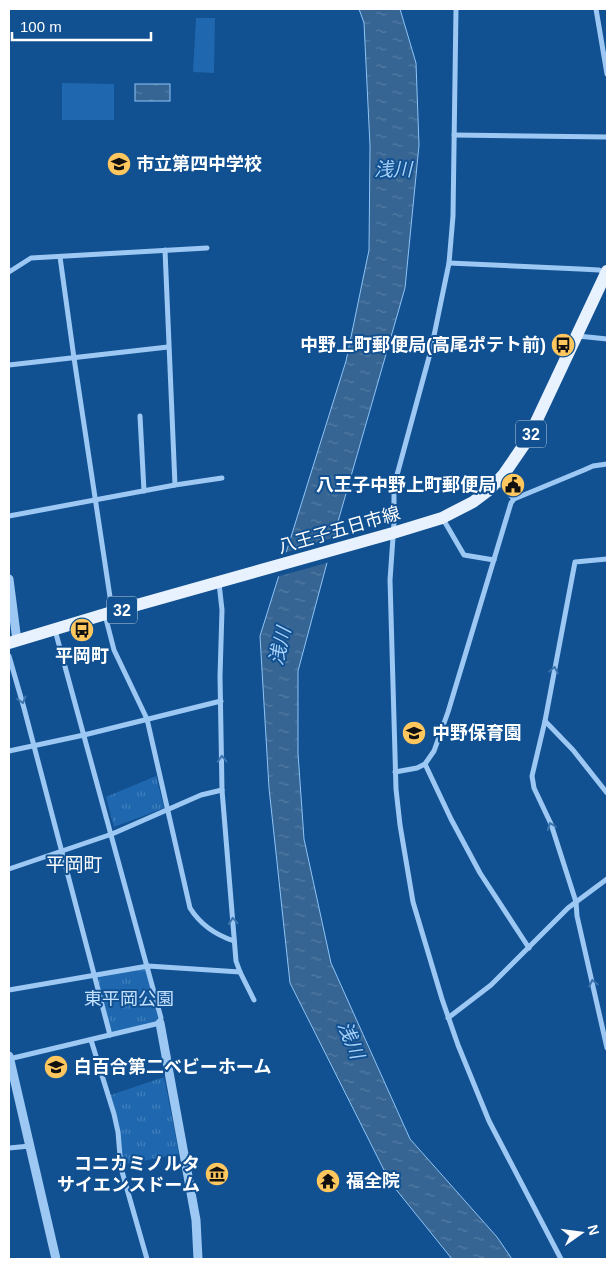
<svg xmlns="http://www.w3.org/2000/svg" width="616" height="1268" viewBox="0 0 616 1268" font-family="Helvetica,'Noto Sans JP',sans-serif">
  <defs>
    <pattern id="grass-tufts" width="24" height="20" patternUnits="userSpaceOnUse" patternTransform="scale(1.25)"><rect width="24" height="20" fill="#1f68af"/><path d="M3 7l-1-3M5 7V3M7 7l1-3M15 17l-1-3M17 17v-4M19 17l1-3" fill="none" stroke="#417fbb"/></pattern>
    <pattern id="water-ripples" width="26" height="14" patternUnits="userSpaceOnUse" patternTransform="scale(1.25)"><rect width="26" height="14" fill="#366594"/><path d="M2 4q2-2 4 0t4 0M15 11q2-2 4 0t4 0" fill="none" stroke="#547ca4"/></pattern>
  </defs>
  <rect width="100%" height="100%" fill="#115091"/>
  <g fill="url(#grass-tufts)">
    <polygon points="156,776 164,808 114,827 106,797"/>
    <polygon points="148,966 160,1023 110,1035 95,974"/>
    <polygon points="164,1077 179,1154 121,1165 118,1132 108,1096"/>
  </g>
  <g fill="#1f68af">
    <polygon points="196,18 215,18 214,73 193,72"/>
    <polygon points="62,83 114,84 114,120 62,120"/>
  </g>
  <g fill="url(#water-ripples)" stroke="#8ec4f6">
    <polygon points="359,9 400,9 416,63 419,145 405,288 339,518 298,671 298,753 304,839 331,963 410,1139 497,1237 512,1259 452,1259 390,1182 290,983 269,788 260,636 346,361 369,250 370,146 364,23"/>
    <rect x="135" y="84" width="35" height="17"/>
  </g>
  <polygon fill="#115091" points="336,537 330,562 276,577 284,553"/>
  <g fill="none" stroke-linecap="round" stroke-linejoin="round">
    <g stroke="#9cc8f3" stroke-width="5">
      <polyline points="456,9 453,216 449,263 431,350 394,486 394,523 390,580 396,789 400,825 413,902 442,999 458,1045 489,1121 561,1259"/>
      <polyline points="596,9 607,74"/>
      <polyline points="454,135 607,137"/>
      <polyline points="165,250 175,485"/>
      <polyline points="60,257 74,358 112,610"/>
      <polyline points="449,263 580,269 599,270 606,273"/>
      <polyline points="9,272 31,258 207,248"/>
      <polyline points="578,336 607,339"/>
      <polyline points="9,365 168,347"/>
      <polyline points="140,416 144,491"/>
      <polyline points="498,481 514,499"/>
      <polyline points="9,516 175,485 222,478"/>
      <polyline points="443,519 464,555 494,560"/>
      <polyline points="607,559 575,562 545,721 532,776 534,788 551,824 576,902 577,916 607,1048"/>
      <polyline points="219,583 222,610 220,676 222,790 236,961 240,972 254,1000"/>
      <path d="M 105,615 L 114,650 L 147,719 L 190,908 C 200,924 216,935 234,941"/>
      <polyline points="9,656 24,708 110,1035"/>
      <polyline points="545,721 573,750 607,793"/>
      <polyline points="9,751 84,735 221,701"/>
      <polyline points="425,764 451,819 480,873 529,948"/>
      <polyline points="395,772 417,768 425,764 434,751 448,712 511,503 514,499 584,470 593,466 607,464"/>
      <polyline points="9,869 112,834 201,795 222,790"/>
      <polyline points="9,990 148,966 240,972"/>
      <polyline points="448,1018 491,985 568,908 607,879"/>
      <polyline points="91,1040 114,1114 118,1132 121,1168 147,1259"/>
      <polyline points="9,1059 160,1023 161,1018 55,630"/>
      <polyline points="9,1148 30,1146"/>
    </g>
    <g stroke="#9cc8f3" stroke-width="9">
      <polyline points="9,579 17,641"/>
      <polyline points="160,1023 196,1220 198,1259"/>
      <polyline points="9,1056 56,1259"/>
    </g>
    <polyline stroke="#e8f2ff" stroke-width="12" points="9,643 112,612 393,533 442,518 473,502 489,490 504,474 528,439 607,271"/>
  </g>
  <defs><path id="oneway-chevron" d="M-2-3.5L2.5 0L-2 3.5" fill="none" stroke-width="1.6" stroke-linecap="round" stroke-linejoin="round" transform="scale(1.25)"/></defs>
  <g stroke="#3b74ae">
    <use href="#oneway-chevron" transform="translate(554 670) rotate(-79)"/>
    <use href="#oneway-chevron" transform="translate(22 700) rotate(74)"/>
    <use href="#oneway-chevron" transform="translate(222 759) rotate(-91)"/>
    <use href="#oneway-chevron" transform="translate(551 826) rotate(-111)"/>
    <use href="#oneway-chevron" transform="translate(233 921) rotate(-95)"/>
    <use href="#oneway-chevron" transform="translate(593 983) rotate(-102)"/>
  </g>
  <defs>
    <g id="school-disc" transform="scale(1.25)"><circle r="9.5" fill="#ffc75e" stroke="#115091"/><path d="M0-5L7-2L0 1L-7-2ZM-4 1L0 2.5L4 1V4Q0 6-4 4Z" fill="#111"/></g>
    <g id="bus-disc" transform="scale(1.25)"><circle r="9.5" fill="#ffc75e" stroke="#115091"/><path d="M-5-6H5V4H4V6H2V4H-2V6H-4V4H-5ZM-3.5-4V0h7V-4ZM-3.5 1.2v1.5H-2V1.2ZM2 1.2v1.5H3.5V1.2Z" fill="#111"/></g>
    <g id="civic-disc" transform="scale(1.25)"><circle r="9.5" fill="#ffc75e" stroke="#115091"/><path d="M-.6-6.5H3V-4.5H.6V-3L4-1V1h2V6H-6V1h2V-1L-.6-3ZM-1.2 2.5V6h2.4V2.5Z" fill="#111"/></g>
    <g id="museum-disc" transform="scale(1.25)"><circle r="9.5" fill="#ffc75e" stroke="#115091"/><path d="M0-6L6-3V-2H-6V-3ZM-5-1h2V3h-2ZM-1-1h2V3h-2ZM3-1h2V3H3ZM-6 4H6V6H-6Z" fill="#111"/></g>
    <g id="temple-disc" transform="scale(1.25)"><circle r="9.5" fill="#ffc75e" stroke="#115091"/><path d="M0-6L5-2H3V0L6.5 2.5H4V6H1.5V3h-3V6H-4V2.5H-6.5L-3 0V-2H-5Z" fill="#111"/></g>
  </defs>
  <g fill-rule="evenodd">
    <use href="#school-disc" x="119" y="164"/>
    <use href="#bus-disc" x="563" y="345"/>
    <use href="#civic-disc" x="513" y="485"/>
    <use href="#bus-disc" x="82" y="630"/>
    <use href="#school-disc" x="414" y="733"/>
    <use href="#school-disc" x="56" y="1067"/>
    <use href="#museum-disc" x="217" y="1174"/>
    <use href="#temple-disc" x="328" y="1181"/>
  </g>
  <g text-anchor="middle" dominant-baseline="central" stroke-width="4" stroke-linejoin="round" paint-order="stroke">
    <g fill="#115091" stroke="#b8cade" stroke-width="1">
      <rect x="516" y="420.5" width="30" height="27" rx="4"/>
      <rect x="107" y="596.5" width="30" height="27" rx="4"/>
    </g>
    <g font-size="16" font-weight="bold" fill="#fff">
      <text x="531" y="434">32</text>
      <text x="122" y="610">32</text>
    </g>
    <g font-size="18" font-weight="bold" fill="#fff" stroke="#115091" text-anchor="start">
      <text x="136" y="164">市立第四中学校</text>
      <text x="546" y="345" text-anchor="end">中野上町郵便局(高尾ポテト前)</text>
      <text x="496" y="485" text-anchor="end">八王子中野上町郵便局</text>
      <text x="82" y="656" text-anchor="middle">平岡町</text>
      <text x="432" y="733">中野保育園</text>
      <text x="74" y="1067">白百合第二ベビーホーム</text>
      <text x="200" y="1164" text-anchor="end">コニカミノルタ<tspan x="200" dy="21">サイエンスドーム</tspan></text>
      <text x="346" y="1181">福全院</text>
    </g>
    <g font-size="18" fill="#fff" stroke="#115091">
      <text transform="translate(339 530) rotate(-16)">八王子五日市線</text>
    </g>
    <g font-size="18" fill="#c4e1fd" stroke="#115091">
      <text x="129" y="999">東平岡公園</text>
    </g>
    <g font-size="19" font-style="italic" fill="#a8d2fa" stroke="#115091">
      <text x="393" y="169">浅川</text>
      <text transform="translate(280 646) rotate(-77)">浅川</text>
      <text transform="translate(351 1040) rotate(68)">浅川</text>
    </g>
    <g font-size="19" fill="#fff" stroke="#115091">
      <text x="74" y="864">平岡町</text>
    </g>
  </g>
  <rect width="616" height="1268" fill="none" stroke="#ffffff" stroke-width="20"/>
  <g transform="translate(581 1233) rotate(76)" stroke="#115091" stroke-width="4" paint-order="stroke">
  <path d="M0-4L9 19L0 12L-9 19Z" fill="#ffffff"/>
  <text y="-8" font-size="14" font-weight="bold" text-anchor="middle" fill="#ffffff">N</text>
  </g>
  <path d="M12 32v8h139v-8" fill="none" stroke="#ffffff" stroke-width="2.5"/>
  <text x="20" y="32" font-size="15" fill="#ffffff" stroke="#115091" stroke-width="4" paint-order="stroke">100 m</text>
</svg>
